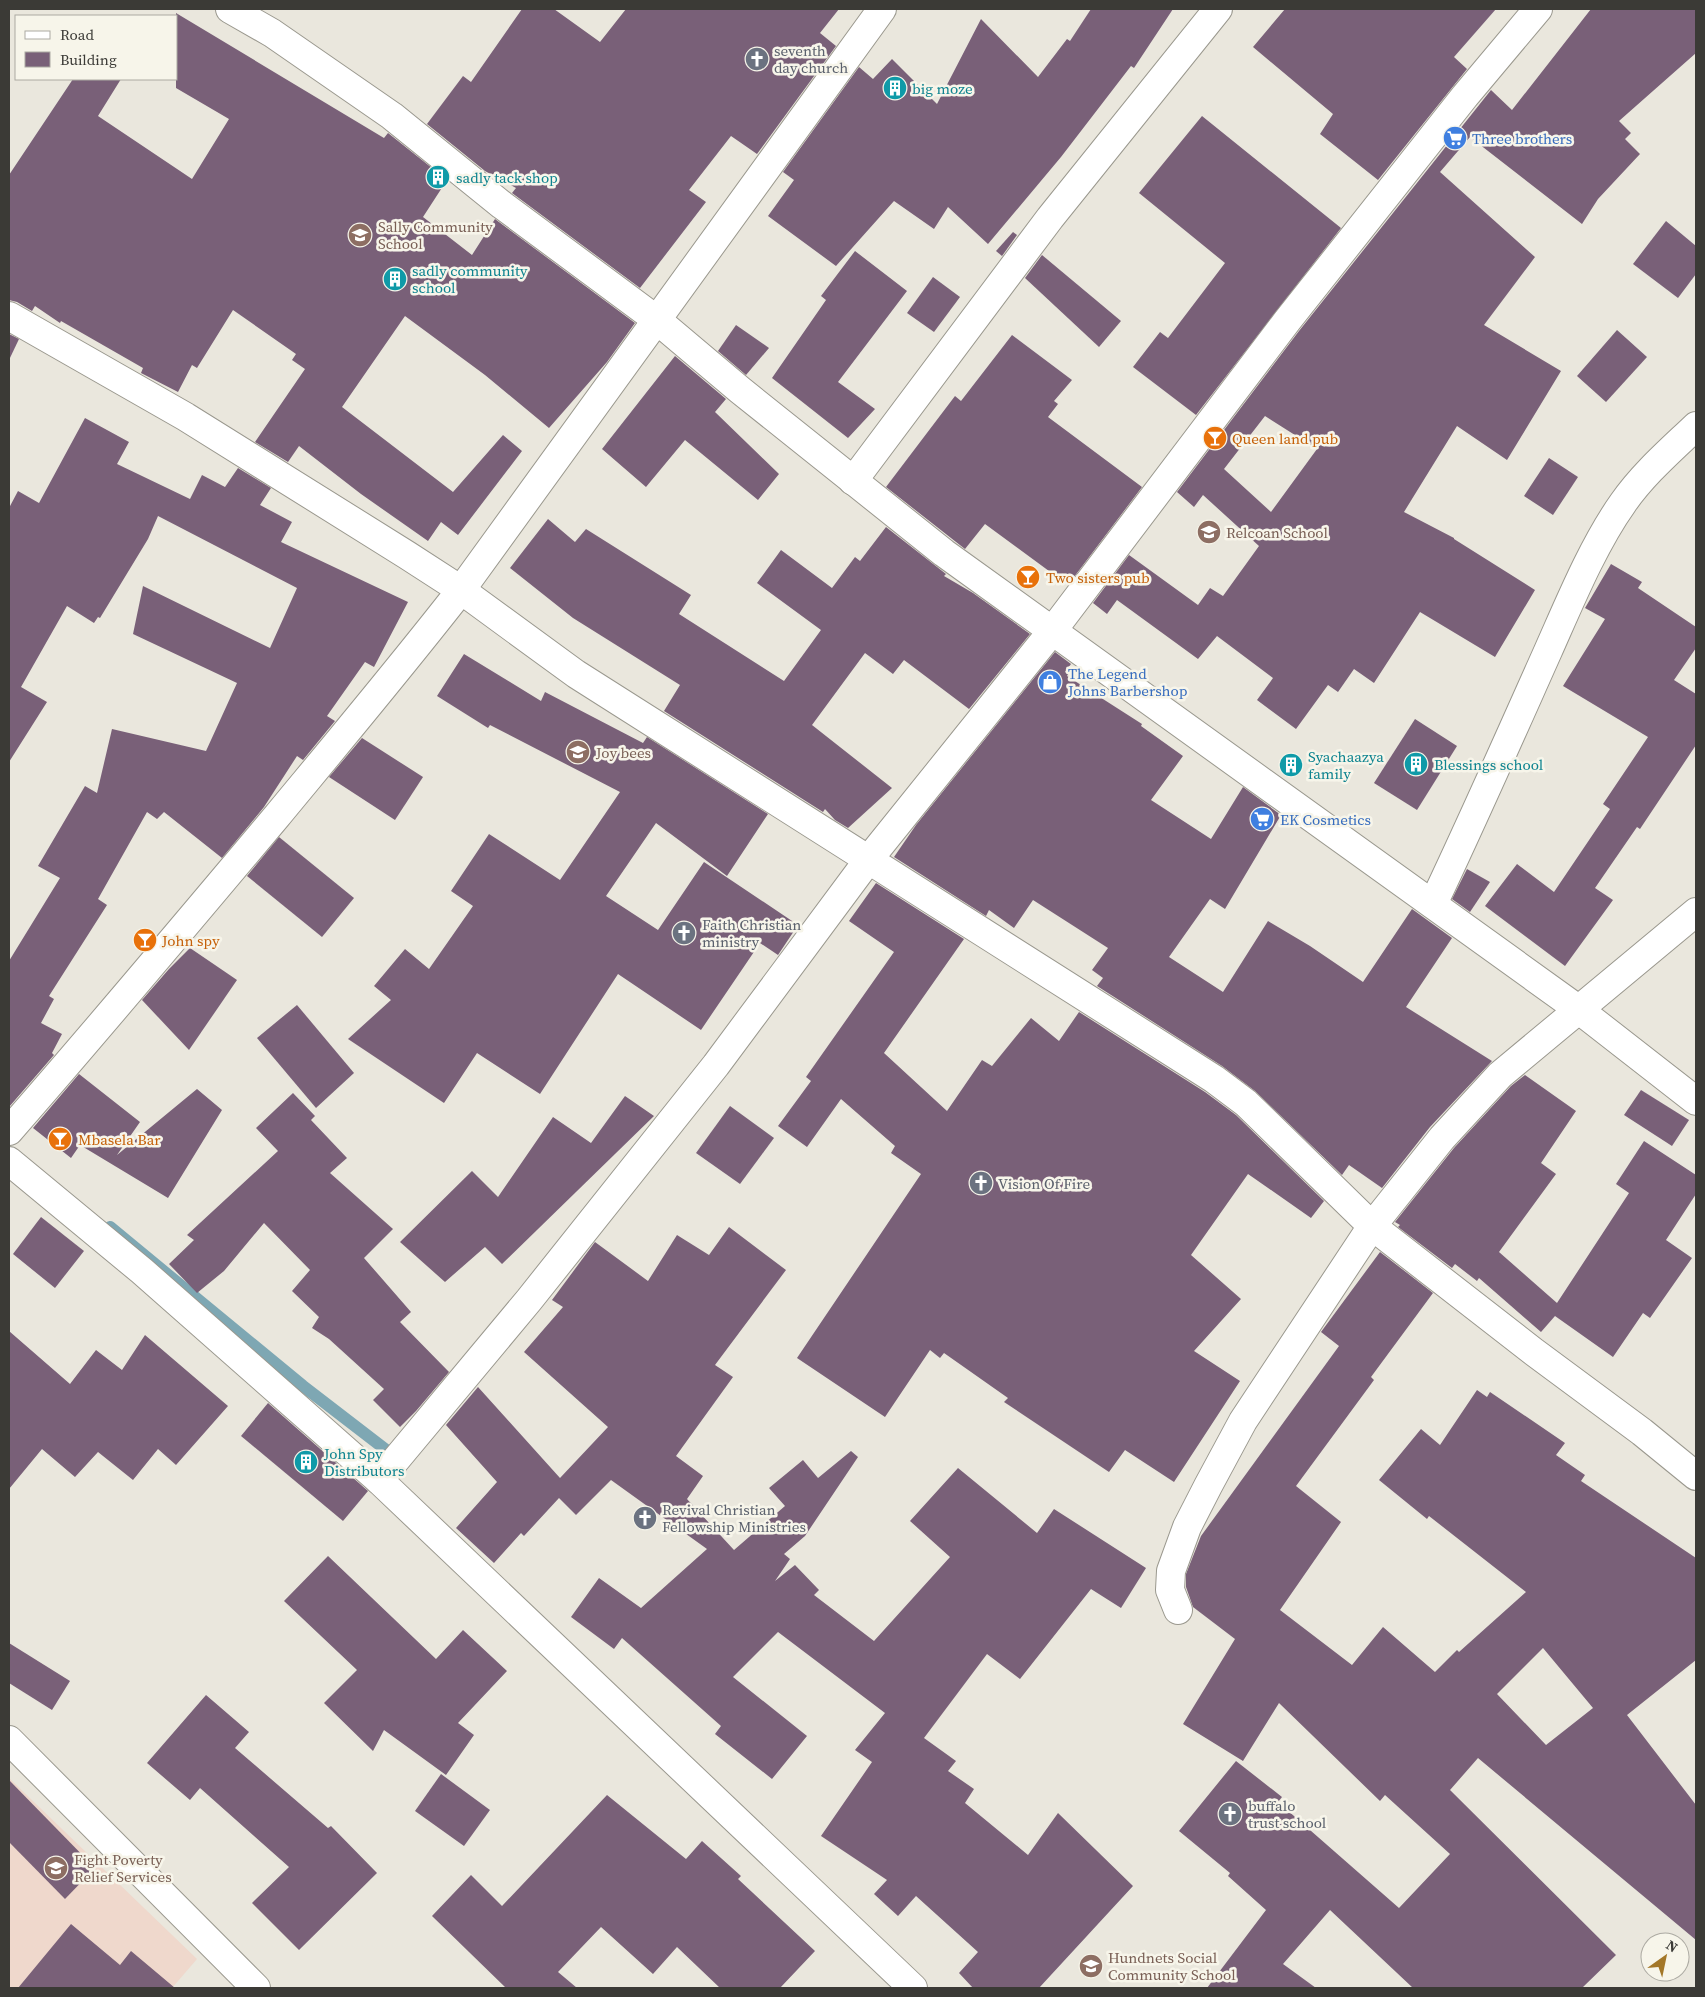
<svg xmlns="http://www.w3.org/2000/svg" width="1705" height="1997" viewBox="0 0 1705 1997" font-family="'Source Serif 4',serif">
  <rect width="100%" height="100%" fill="#eae7dd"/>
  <polygon fill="#efd8cc" points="9,1778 197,1959 172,1988 9,1988"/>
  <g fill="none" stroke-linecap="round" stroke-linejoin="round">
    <polyline stroke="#7ea7b3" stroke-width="12" points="110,1227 303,1386 394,1456"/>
  </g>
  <g fill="#796078" fill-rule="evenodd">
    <polygon points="522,9 554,9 600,42 626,9 839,9 820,33 836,46 757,154 731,136 689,190 706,202 640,288 512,193 516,188 485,171 427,124 463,76 471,82"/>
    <polygon points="1091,9 1173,9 1134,68 1131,66 1061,157 988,244 948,207 934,229 894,201 836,266 768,216 794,180 783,172 859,67 873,79 892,59 937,104 981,19 1038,77 1067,39 1070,41"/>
    <polygon points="1285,9 1496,9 1454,57 1467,69 1378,180 1320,134 1333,114 1253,47"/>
    <path d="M 1591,9 L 1696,9 L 1696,53 L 1619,121 L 1631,133 L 1625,139 L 1640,154 L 1598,199 L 1582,224 L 1470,137 L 1440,172 L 1535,257 L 1484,325 L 1561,371 L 1507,460 L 1457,426 L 1404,512 L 1454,538 L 1454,539 L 1535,590 L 1495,657 L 1420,612 L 1374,683 L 1354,669 L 1338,692 L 1328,685 L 1296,729 L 1257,700 L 1273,678 L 1217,636 L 1198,659 L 1117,600 L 1107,614 L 1093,603 L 1129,555 L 1198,605 L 1210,588 L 1223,596 L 1259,546 L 1203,495 L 1194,507 L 1177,492 L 1299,331 L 1491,90 L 1512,110 ZM 1265,416 L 1317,449 L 1271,512 L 1224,469 Z"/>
    <polygon points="176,13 384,138 388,133 447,180 423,217 472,255 495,219 635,323 607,362 549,428 485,375 405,316 342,407 453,492 503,435 522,451 458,535 441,522 428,541 361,494 299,446 288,462 255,442 305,369 292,360 296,354 233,310 197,368 192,365 178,392 141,373 143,368 61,321 60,323 35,306 32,311 17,302 9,300 9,175 73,79 121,79 98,116 192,179 229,119 176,88"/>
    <polygon points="1202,116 1341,228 1196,415 1133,367 1160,332 1168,338 1225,263 1139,193"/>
    <polygon points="1666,221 1696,246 1696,274 1678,298 1633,264"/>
    <polygon points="1013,232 1017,235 1002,256 996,251"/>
    <polygon points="855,251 907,291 838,382 875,409 848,438 772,378 826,300 821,296"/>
    <polygon points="1042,255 1121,321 1099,347 1025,278"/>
    <polygon points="933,277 960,297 934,332 907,313"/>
    <polygon points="736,325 769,348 746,375 718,351"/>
    <polygon points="1617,330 1647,357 1606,402 1577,376"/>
    <polygon points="9,334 19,339 9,360"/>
    <polygon points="1012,335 1072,380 1054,401 1058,404 1048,417 1142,487 1068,585 985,524 965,549 886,487 955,396 961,401"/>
    <polygon points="675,356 726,399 715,412 779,474 758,500 685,440 646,487 602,449"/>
    <polygon points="85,418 129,442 117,464 190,499 202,475 225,487 238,468 271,488 260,505 292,522 281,542 408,602 374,667 365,662 327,716 335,721 303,760 297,756 264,807 222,858 164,812 157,819 147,812 98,899 107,905 49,996 54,999 41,1023 62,1034 52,1053 54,1055 9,1107 9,961 60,878 38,866 85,786 97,793 112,729 206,751 237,683 133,634 143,586 270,648 297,588 158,516 148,539 100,618 98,617 94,623 67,606 21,687 47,702 9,762 9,508 18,491 39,503"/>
    <polygon points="1549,458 1578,477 1553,515 1524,496"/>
    <polygon points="548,519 575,542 586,529 691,595 679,614 784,681 821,630 757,583 781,550 832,588 855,557 860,561 886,527 946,574 944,576 973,593 1030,634 969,709 904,660 893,674 865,653 812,725 892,788 848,828 835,820 825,809 823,812 664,711 680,685 573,618 510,568"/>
    <polygon points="1611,564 1642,582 1638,588 1696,627 1696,648 1674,680 1696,694 1696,745 1640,829 1637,827 1595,888 1613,900 1565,966 1485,906 1517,864 1554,892 1610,809 1603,804 1648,737 1563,686 1605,619 1585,608"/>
    <polygon points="1055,652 1071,664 1065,672 1068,674 1067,676 1142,724 1141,726 1183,756 1151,800 1211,839 1243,787 1281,815 1225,909 1210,899 1169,957 1223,992 1268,921 1310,946 1363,982 1412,909 1452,938 1406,1007 1492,1061 1430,1127 1382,1188 1349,1165 1342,1175 1255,1091 1222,1066 1097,986 1103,978 1092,970 1108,948 1033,900 1014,928 989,910 986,916 894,857 916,825"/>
    <polygon points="464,654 541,701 545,692 643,743 647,737 768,814 727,876 656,823 606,896 658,930 704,862 798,925 778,955 760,943 701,1030 618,974 540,1094 477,1053 444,1103 348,1039 391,1000 374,986 405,949 429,969 473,906 451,891 489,834 560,880 620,792 490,725 488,728 437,696"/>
    <polygon points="1415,719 1457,746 1417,810 1374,783"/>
    <polygon points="362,738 423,777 395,820 329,777"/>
    <polygon points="279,837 354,898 322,937 247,876"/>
    <polygon points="1467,869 1490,882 1470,912 1452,899"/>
    <polygon points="876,883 964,939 884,1053 947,1111 982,1060 992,1066 1031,1018 1059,1041 1079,1012 1205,1092 1236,1115 1324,1201 1311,1218 1248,1174 1191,1255 1241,1299 1194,1351 1240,1381 1174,1482 1125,1450 1109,1472 1004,1402 1008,1398 944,1353 940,1358 930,1350 885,1417 797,1358 921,1174 891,1153 895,1146 841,1099 807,1147 778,1126 811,1081 806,1077 894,952 849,921"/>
    <polygon points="190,948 237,980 189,1050 142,1000 169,969"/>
    <polygon points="297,1005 354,1073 316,1108 257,1038"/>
    <polygon points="79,1074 140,1122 117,1155 197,1089 222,1110 168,1198 80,1145 71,1158 33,1128"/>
    <polygon points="1525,1075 1576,1111 1541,1163 1556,1174 1499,1252 1557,1303 1629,1193 1616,1184 1644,1141 1696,1175 1696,1194 1666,1240 1692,1258 1650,1318 1643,1313 1613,1357 1555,1316 1541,1332 1479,1278 1477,1281 1455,1264 1452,1268 1398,1227 1400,1225 1395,1222 1454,1148 1511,1086"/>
    <polygon points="1641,1090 1689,1120 1672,1146 1624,1115"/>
    <polygon points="293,1093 315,1116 311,1120 347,1158 330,1173 393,1229 364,1258 411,1312 400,1322 449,1372 416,1411 400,1427 373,1400 384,1389 329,1339 312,1328 319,1317 292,1291 310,1270 264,1223 224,1271 197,1293 169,1264 194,1240 187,1235 278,1151 256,1128"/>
    <polygon points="625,1096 654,1116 502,1264 485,1247 445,1282 400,1242 472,1171 498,1197 553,1117 591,1143"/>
    <polygon points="730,1106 774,1138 740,1184 696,1153"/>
    <polygon points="41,1217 84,1251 55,1288 13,1254"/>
    <polygon points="729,1227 786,1270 715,1365 733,1377 676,1456 703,1476 687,1499 734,1550 785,1506 769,1488 803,1460 818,1478 851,1451 858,1457 805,1536 784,1554 790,1559 775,1581 795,1565 819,1590 814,1595 874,1641 950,1557 910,1521 958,1468 1037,1533 1054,1509 1146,1568 1121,1608 1091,1589 1020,1679 987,1654 924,1738 956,1761 948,1771 974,1789 965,1803 1028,1855 1058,1813 1133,1886 1039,1988 973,1988 959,1973 978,1952 916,1896 898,1916 874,1894 887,1880 821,1836 872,1762 855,1750 885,1713 778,1632 733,1677 807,1736 772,1779 715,1734 721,1726 622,1638 614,1649 571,1617 599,1578 641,1608 707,1549 611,1480 576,1515 559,1498 524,1536 521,1533 494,1563 456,1528 497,1482 446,1425 478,1387 560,1478 608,1427 524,1352 563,1307 552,1300 595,1242 648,1281 677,1235 709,1255"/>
    <path d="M 1380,1252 L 1433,1293 L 1371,1377 L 1374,1380 L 1296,1486 L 1341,1522 L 1280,1610 L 1352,1665 L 1383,1627 L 1435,1672 L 1457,1650 L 1459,1652 L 1526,1592 L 1429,1516 L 1427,1519 L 1379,1480 L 1421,1429 L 1440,1445 L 1477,1390 L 1487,1397 L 1490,1392 L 1565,1443 L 1556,1455 L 1585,1475 L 1581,1481 L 1696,1558 L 1696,1660 L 1627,1715 L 1696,1805 L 1696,1940 L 1478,1758 L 1450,1790 L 1616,1955 L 1582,1988 L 1413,1988 L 1330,1910 L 1283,1964 L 1316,1988 L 1207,1988 L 1266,1910 L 1228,1876 L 1230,1873 L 1179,1831 L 1236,1761 L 1282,1797 L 1278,1802 L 1399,1908 L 1450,1854 L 1385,1795 L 1380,1801 L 1279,1703 L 1243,1761 L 1183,1724 L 1235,1639 L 1193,1607 L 1186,1587 L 1186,1574 L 1201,1536 L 1339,1346 L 1321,1332 ZM 1543,1648 L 1593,1708 L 1546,1745 L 1497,1694 Z"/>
    <polygon points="9,1331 70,1384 96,1350 122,1370 145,1335 228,1406 176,1465 158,1449 133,1480 98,1452 75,1477 42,1449 9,1489"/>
    <polygon points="268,1403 368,1491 343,1521 241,1436"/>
    <polygon points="328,1556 436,1659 463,1630 507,1671 458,1723 474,1735 446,1775 384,1730 373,1751 324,1703 357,1670 284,1601"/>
    <polygon points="9,1643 70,1681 52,1710 9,1683"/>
    <polygon points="206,1695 249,1732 235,1748 328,1828 331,1826 377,1873 299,1950 252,1903 289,1867 200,1788 190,1800 147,1763"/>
    <polygon points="441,1774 490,1810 464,1846 415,1811"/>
    <polygon points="9,1780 95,1868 65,1899 9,1842"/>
    <polygon points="607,1795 686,1859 702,1841 741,1876 738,1879 815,1951 780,1988 720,1988 677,1947 653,1974 601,1927 558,1972 577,1988 506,1988 432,1916 471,1875 502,1906"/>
    <polygon points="71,1924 120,1965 131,1951 175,1988 18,1988"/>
  </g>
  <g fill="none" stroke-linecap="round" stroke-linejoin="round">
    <g stroke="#9a988e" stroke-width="30">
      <g id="minor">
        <polyline points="230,9 272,33 392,116 502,205 657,320 740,390 944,553 1578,1009 1696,1101"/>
        <polyline points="9,316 186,417 407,555 461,590 576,674 1214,1079 1246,1103 1372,1226 1534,1352 1642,1432 1696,1476"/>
        <polyline points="853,481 1050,218 1218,9"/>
        <path d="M 1433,904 C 1473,820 1510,736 1548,651 C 1569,604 1593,545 1623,503 C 1643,474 1671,450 1696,426"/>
        <path d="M 9,1131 C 100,1027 188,922 277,816 C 339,741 401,667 461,590 L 882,9"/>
        <polyline points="9,1161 142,1271 379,1480 913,1988"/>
        <polyline points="379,1480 529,1300 716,1065 869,859 1053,630 1287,321 1465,96 1538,9"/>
        <polyline points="1178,1610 1170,1590 1171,1571 1187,1527 1208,1486 1243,1421 1372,1226 1442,1138 1500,1075 1696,912"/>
        <polyline points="9,1740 256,1988"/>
      </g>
    </g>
    <use href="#minor" stroke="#fff" stroke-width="28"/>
  </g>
  <defs>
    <g id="church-disc" transform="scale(1.25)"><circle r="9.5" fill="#6b7280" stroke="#f7f5ea"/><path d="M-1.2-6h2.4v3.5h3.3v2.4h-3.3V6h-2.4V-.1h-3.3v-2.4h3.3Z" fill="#fff"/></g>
    <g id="building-disc" transform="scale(1.25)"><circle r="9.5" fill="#0f9aa8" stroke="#f7f5ea"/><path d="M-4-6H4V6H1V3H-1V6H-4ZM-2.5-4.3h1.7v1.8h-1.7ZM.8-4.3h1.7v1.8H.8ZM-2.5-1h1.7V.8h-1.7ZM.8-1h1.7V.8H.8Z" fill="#fff"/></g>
    <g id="supermarket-disc" transform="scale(1.25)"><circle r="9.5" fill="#3f7fe0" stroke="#f7f5ea"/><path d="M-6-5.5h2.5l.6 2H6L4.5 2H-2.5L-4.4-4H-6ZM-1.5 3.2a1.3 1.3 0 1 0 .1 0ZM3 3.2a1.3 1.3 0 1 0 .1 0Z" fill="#fff"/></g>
    <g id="school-disc" transform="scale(1.25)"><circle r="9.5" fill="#8d6e63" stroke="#f7f5ea"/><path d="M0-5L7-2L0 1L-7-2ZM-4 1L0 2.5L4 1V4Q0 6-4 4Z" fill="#fff"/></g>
    <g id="bar-disc" transform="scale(1.25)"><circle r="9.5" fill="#e8710a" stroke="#f7f5ea"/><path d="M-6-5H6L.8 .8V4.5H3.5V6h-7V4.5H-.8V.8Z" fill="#fff"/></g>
    <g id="shop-disc" transform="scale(1.25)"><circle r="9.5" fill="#3f7fe0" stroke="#f7f5ea"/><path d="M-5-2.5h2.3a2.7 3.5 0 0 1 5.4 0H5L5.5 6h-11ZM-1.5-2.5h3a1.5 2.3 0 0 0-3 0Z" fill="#fff"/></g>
  </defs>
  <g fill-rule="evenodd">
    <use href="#church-disc" x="757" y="59"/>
    <use href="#building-disc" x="895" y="88"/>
    <use href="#supermarket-disc" x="1455" y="138"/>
    <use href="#building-disc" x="438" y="177"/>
    <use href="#school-disc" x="360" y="235"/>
    <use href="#building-disc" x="395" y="279"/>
    <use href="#bar-disc" x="1215" y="438"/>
    <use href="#school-disc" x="1209" y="532"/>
    <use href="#bar-disc" x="1028" y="577"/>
    <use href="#shop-disc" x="1050" y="682"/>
    <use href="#school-disc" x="578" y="752"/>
    <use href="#building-disc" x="1416" y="764"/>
    <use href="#building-disc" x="1291" y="765"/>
    <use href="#supermarket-disc" x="1262" y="819"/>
    <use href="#church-disc" x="684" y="933"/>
    <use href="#bar-disc" x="145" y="940"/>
    <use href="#bar-disc" x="60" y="1139"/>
    <use href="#church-disc" x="981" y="1183"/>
    <use href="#building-disc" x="306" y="1462"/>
    <use href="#church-disc" x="645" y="1518"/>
    <use href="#church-disc" x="1230" y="1814"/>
    <use href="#school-disc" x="56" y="1868"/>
    <use href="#school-disc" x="1091" y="1966"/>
  </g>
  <g text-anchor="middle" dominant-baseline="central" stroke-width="5" stroke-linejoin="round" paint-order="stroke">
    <g font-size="15" fill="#5b616d" stroke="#f7f5ea" text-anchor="start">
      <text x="774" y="50">seventh<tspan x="774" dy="17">day church</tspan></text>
      <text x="702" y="924">Faith Christian<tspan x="702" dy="17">ministry</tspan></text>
      <text x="998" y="1183">Vision Of Fire</text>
      <text x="662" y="1509">Revival Christian<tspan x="662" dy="17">Fellowship Ministries</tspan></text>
      <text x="1248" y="1805">buffalo<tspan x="1248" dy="17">trust school</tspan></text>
    </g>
    <g font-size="15" fill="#0d838f" stroke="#f7f5ea" text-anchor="start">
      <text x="912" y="88">big moze</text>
      <text x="456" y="177">sadly tack shop</text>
      <text x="412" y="270">sadly community<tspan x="412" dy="17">school</tspan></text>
      <text x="1308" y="756">Syachaazya<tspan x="1308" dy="17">family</tspan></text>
      <text x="1434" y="764">Blessings school</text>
      <text x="324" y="1453">John Spy<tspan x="324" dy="17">Distributors</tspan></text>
    </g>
    <g font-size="15" fill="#366cbe" stroke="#f7f5ea" text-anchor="start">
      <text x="1472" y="138">Three brothers</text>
      <text x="1068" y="673">The Legend<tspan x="1068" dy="17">Johns Barbershop</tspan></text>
      <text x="1280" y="819">EK Cosmetics</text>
    </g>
    <g font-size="15" fill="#785e54" stroke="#f7f5ea" text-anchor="start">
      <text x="378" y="226">Sally Community<tspan x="378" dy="17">School</tspan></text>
      <text x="1226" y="532">Relcoan School</text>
      <text x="596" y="752">Joy bees</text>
      <text x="74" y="1859">Fight Poverty<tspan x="74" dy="17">Relief Services</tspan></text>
      <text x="1108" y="1957">Hundnets Social<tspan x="1108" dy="17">Community School</tspan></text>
    </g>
    <g font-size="15" fill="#c56008" stroke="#f7f5ea" text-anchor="start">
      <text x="1232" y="438">Queen land pub</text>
      <text x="1046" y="577">Two sisters pub</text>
      <text x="162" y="940">John spy</text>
      <text x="78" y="1139">Mbasela Bar</text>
    </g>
  </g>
  <rect width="1705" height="1997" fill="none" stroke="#3b3a36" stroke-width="20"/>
  <rect x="15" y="15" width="162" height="65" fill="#f7f5ea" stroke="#acaaa2"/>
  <rect x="25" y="31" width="25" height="8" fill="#ffffff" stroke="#acaaa2"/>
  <text x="60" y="40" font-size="15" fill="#3b3a36">Road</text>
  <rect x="25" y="52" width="25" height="15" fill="#796078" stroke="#acaaa2"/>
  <text x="60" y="65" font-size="15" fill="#3b3a36">Building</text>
  <g transform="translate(1665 1957) rotate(33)"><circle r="24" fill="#f7f5ea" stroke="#acaaa2"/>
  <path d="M0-4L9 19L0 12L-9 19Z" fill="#a37728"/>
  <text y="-8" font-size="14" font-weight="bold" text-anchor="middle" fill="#3b3a36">N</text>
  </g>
</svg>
